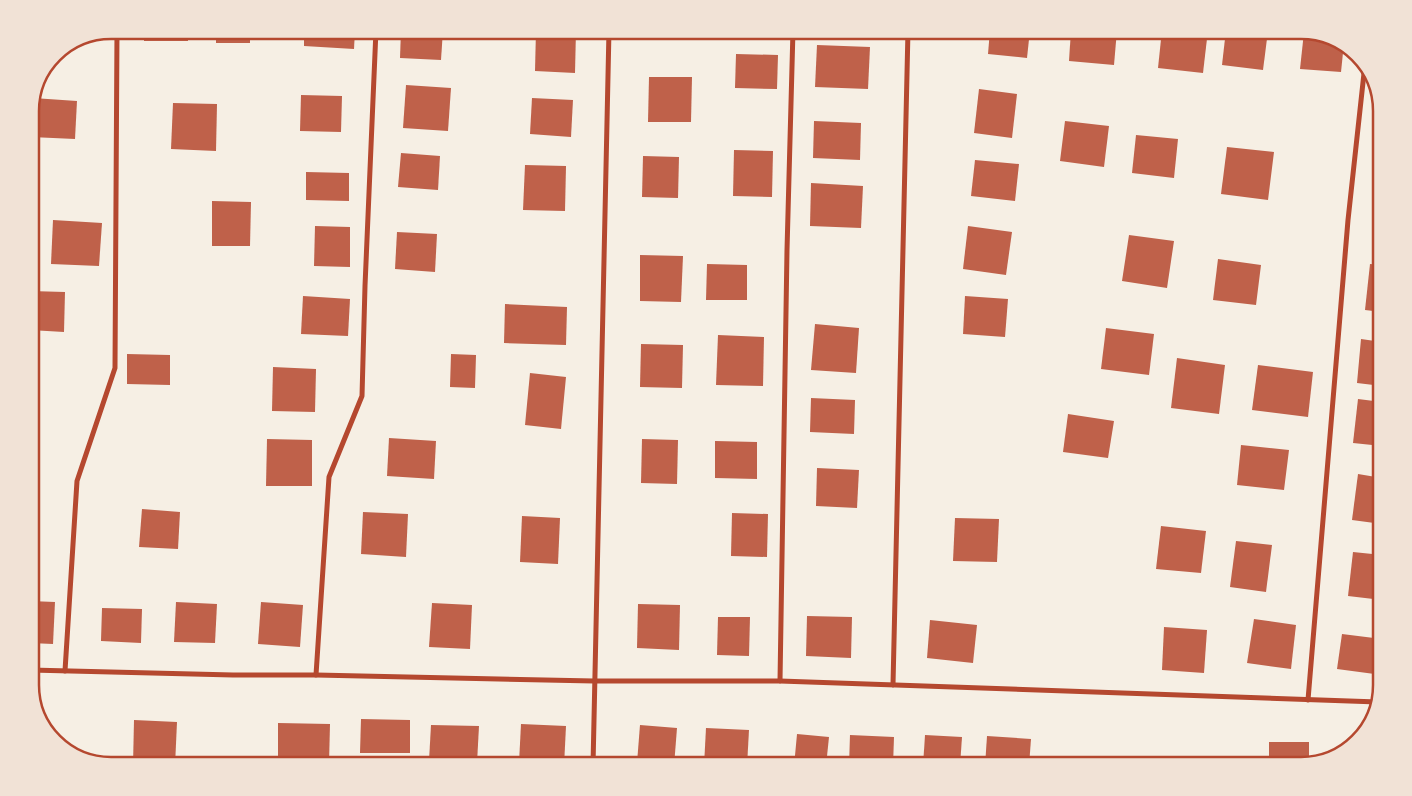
<svg xmlns="http://www.w3.org/2000/svg" width="1412" height="796" viewBox="0 0 1412 796" font-family="'Nunito Sans',sans-serif">
  <rect width="100%" height="100%" fill="#f6efe4"/>
  <g fill="#bf614a">
    <polygon points="144,30 187,30 188,41 144,41"/>
    <rect x="216" y="30" width="34" height="13"/>
    <polygon points="304,30 355,30 354,49 304,46"/>
    <polygon points="401,30 443,30 441,60 400,58"/>
    <polygon points="536,30 576,30 575,73 535,71"/>
    <polygon points="990,30 1030,30 1027,58 988,54"/>
    <polygon points="1071,30 1117,30 1114,65 1069,61"/>
    <polygon points="1162,30 1208,30 1203,73 1158,68"/>
    <polygon points="1226,30 1268,31 1263,70 1222,65"/>
    <polygon points="1304,32 1311,33 1341,41 1344,43 1341,72 1300,69"/>
    <polygon points="817,45 870,47 868,89 815,87"/>
    <polygon points="736,54 778,55 777,89 735,88"/>
    <polygon points="649,77 692,77 691,122 648,122"/>
    <polygon points="406,85 451,88 448,131 403,128"/>
    <polygon points="979,89 1017,94 1012,138 974,133"/>
    <polygon points="301,95 342,96 341,132 300,131"/>
    <polygon points="33,98 77,101 75,139 31,137"/>
    <polygon points="532,98 573,100 571,137 530,134"/>
    <polygon points="173,103 217,104 216,151 171,149"/>
    <polygon points="814,121 861,123 860,160 813,158"/>
    <polygon points="1065,121 1109,126 1104,167 1060,161"/>
    <polygon points="1136,135 1178,139 1174,178 1132,173"/>
    <polygon points="1227,147 1274,152 1268,200 1221,194"/>
    <polygon points="734,150 773,151 772,197 733,196"/>
    <polygon points="401,153 440,156 438,190 398,187"/>
    <polygon points="643,156 679,157 678,198 642,197"/>
    <polygon points="975,160 1019,164 1015,201 971,196"/>
    <polygon points="525,165 566,166 565,211 523,210"/>
    <polygon points="306,172 349,173 349,201 306,200"/>
    <polygon points="811,183 863,186 861,228 810,226"/>
    <polygon points="1375,200 1382,200 1382,240 1372,239"/>
    <polygon points="212,201 251,202 250,246 212,246"/>
    <polygon points="53,220 102,223 99,266 51,264"/>
    <polygon points="315,226 350,227 350,267 314,266"/>
    <polygon points="968,226 1012,232 1006,275 963,269"/>
    <polygon points="397,232 437,234 435,272 395,269"/>
    <polygon points="1129,235 1174,241 1167,288 1122,281"/>
    <polygon points="640,255 683,256 681,302 640,301"/>
    <polygon points="1218,259 1261,265 1256,305 1213,300"/>
    <polygon points="707,264 747,265 747,300 706,300"/>
    <polygon points="1370,264 1382,265 1382,312 1365,310"/>
    <polygon points="30,291 65,292 64,332 30,330"/>
    <polygon points="303,296 350,299 348,336 301,334"/>
    <polygon points="965,296 1008,299 1005,337 963,334"/>
    <polygon points="505,304 567,307 566,345 504,343"/>
    <polygon points="815,324 859,328 856,373 811,370"/>
    <polygon points="1106,328 1154,334 1149,375 1101,369"/>
    <polygon points="718,335 764,337 763,386 716,385"/>
    <polygon points="1361,339 1382,342 1382,386 1357,383"/>
    <polygon points="641,344 683,345 682,388 640,387"/>
    <polygon points="127,354 170,355 170,385 127,384"/>
    <polygon points="451,354 476,355 475,388 450,387"/>
    <polygon points="1177,358 1225,365 1219,414 1171,408"/>
    <polygon points="1258,365 1313,372 1308,417 1252,410"/>
    <polygon points="273,367 316,369 315,412 272,411"/>
    <polygon points="530,373 566,377 561,429 525,425"/>
    <polygon points="811,398 855,400 854,434 810,432"/>
    <polygon points="1358,399 1382,402 1382,446 1353,443"/>
    <polygon points="1068,414 1114,421 1108,458 1063,452"/>
    <polygon points="389,438 436,441 434,479 387,476"/>
    <polygon points="267,439 312,440 312,486 266,486"/>
    <polygon points="642,439 678,440 677,484 641,483"/>
    <polygon points="715,441 757,442 757,479 715,478"/>
    <polygon points="1241,445 1289,450 1284,490 1237,485"/>
    <polygon points="817,468 859,470 857,508 816,506"/>
    <polygon points="1358,474 1382,478 1382,524 1352,520"/>
    <polygon points="142,509 180,512 178,549 139,547"/>
    <polygon points="363,512 408,514 406,557 361,554"/>
    <polygon points="732,513 768,514 767,557 731,556"/>
    <polygon points="522,516 560,518 558,564 520,562"/>
    <polygon points="955,518 999,519 997,562 953,561"/>
    <polygon points="1161,526 1206,531 1201,573 1156,569"/>
    <polygon points="1236,541 1272,545 1266,592 1230,587"/>
    <polygon points="1353,552 1382,555 1382,600 1348,596"/>
    <polygon points="30,601 55,602 53,644 30,643"/>
    <polygon points="176,602 217,604 215,643 174,642"/>
    <polygon points="261,602 303,605 300,647 258,644"/>
    <polygon points="432,603 472,605 470,649 429,647"/>
    <polygon points="638,604 680,605 679,650 637,648"/>
    <polygon points="102,608 142,609 141,643 101,641"/>
    <polygon points="807,616 852,617 851,658 806,656"/>
    <polygon points="718,617 750,617 749,656 717,655"/>
    <polygon points="1254,619 1296,625 1291,669 1247,663"/>
    <polygon points="930,620 977,625 973,663 927,658"/>
    <polygon points="1164,627 1207,630 1204,673 1162,670"/>
    <polygon points="1342,634 1382,639 1382,675 1337,669"/>
    <polygon points="361,719 410,720 410,753 360,753"/>
    <polygon points="134,720 177,722 175,766 133,766"/>
    <polygon points="278,723 330,724 329,764 278,764"/>
    <polygon points="521,724 566,726 564,766 519,763"/>
    <polygon points="431,725 479,726 477,763 429,761"/>
    <polygon points="640,725 677,728 674,766 637,763"/>
    <polygon points="706,728 749,730 747,766 704,766"/>
    <polygon points="797,734 829,737 826,766 794,766"/>
    <polygon points="850,735 894,737 893,766 849,766"/>
    <polygon points="925,735 962,737 960,766 923,766"/>
    <polygon points="987,736 1031,739 1029,766 985,766"/>
    <polygon points="1269,742 1309,742 1309,764 1302,766 1269,766"/>
  </g>
  <g fill="none" stroke-linecap="round" stroke-linejoin="round">
    <g stroke="#b5482f" stroke-width="5">
      <polyline points="30,670 233,675 316,675 594,681 780,681 1378,702"/>
      <polyline points="65,671 77,481 115,368 117,30"/>
      <polyline points="316,675 329,477 362,396 365,286 376,30"/>
      <polyline points="780,681 787,250 793,30"/>
      <polyline points="893,685 908,30"/>
      <polyline points="1308,700 1348,220 1365,64"/>
      <polyline points="593,766 609,30"/>
    </g>
  </g>
  <path d="M0 0H1412V796H0ZM111 39H1301A72 72 0 0 1 1373 111V685A72 72 0 0 1 1301 757H111A72 72 0 0 1 39 685V111A72 72 0 0 1 111 39Z" fill="#f1e2d6" fill-rule="evenodd"/>
  <path fill="none" stroke="#b5482f" stroke-width="2.5" d="M111 39H1301A72 72 0 0 1 1373 111V685A72 72 0 0 1 1301 757H111A72 72 0 0 1 39 685V111A72 72 0 0 1 111 39Z"/>
</svg>
